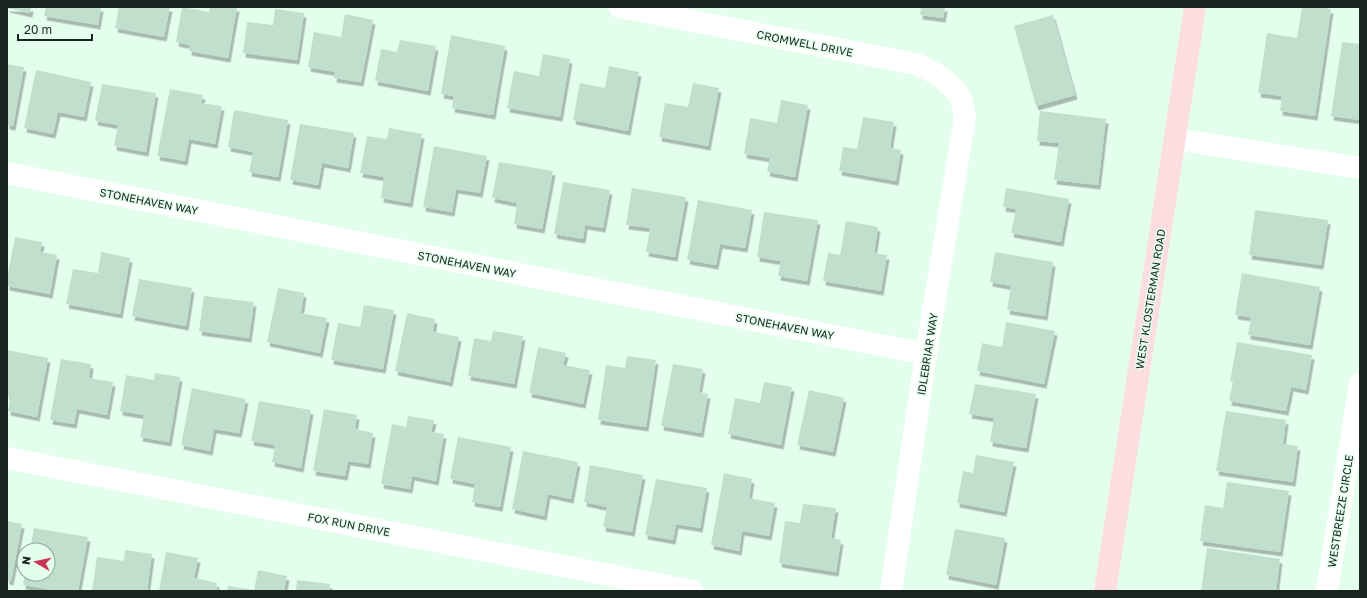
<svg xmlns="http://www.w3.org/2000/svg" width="1367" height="598" viewBox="0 0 1367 598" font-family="'Golos Text',sans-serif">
  <defs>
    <filter id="shadow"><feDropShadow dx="2.5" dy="4.5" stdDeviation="0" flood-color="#0004"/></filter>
  </defs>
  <rect width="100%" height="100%" fill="#e4feee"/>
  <g fill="#c0dfcc" filter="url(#shadow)">
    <polygon points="7,7 31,7 30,13 7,8"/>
    <polygon points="46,7 101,7 98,25 44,16"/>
    <polygon points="119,7 170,7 164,37 115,28"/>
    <polygon points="182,7 209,12 210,7 237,7 228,58 189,51 190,45 176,42"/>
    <polygon points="921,7 945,7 943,18 920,15"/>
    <polygon points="1302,7 1317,7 1331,9 1315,116 1280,111 1282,96 1258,93 1267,33 1297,38"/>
    <polygon points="275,9 304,13 297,60 243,53 247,22 273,25"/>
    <polygon points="345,14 373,20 361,82 334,78 335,72 308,67 314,32 341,37"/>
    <polygon points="1053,15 1075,95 1036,106 1014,26"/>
    <polygon points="451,35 505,46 493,115 452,108 454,96 441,94"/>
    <polygon points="400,40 436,46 428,91 375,81 381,49 397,52"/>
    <polygon points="1342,42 1360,44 1360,120 1331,116"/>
    <polygon points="543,54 570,59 560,117 507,108 514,71 539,76"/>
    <polygon points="7,64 24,67 13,126 7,125"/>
    <polygon points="609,66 639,72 628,131 573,120 580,83 605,88"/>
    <polygon points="36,70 91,82 84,117 58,112 53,134 24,128"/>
    <polygon points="693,83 719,88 708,146 659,137 665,103 688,107"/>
    <polygon points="102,84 156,93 146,152 114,146 118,125 95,121"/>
    <polygon points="170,89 203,95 201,103 222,106 215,144 189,139 185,161 157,156"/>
    <polygon points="781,100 808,105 795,177 767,172 770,158 744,154 750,118 777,123"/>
    <polygon points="234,110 288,120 278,177 249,172 253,152 228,147"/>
    <polygon points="1040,111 1106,119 1098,185 1054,180 1059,143 1037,141"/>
    <polygon points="863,117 894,122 890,148 901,150 896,181 839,171 843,147 857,149"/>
    <polygon points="300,124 354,133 348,168 322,163 318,185 290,180"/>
    <polygon points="389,128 422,134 410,203 381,198 384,177 360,173 367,136 387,139"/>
    <polygon points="434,146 487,156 480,193 456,189 452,212 423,207"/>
    <polygon points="499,162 553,171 542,229 514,224 517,203 492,198"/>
    <polygon points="563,182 610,190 603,228 585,225 583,239 554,234"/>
    <polygon points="632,188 686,197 675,257 646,252 650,228 626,225"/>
    <polygon points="1006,188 1069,199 1061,242 1011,233 1016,209 1003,207"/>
    <polygon points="698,200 752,210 745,248 720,244 716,265 687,260"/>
    <polygon points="1255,210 1328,220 1321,265 1249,255"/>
    <polygon points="764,212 818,220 807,281 778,276 781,261 757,257"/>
    <polygon points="846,221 878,227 874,253 887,255 881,291 823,281 828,253 840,255"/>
    <polygon points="15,237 42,242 40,252 57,255 50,294 7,286 7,279"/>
    <polygon points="101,252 130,258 120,314 66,304 73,269 98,273"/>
    <polygon points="995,252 1053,262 1045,316 1007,310 1011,286 990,282"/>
    <polygon points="1242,273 1320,287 1310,345 1248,335 1251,317 1235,315"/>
    <polygon points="139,279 192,288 186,326 132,316"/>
    <polygon points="278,288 304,293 301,313 327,318 320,353 267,342"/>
    <polygon points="204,296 254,302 249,338 199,331"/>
    <polygon points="364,305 394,310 383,369 331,360 338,323 360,327"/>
    <polygon points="407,313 435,319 433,332 459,337 450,382 395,371"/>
    <polygon points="1006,322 1055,331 1044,384 977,371 982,343 1002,347"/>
    <polygon points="493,331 523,336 514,384 468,376 474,338 491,341"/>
    <polygon points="1237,342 1312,355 1306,390 1291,387 1286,411 1229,401 1233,382 1230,382"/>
    <polygon points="538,347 566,353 563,365 590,370 583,404 529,393"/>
    <polygon points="7,350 48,358 37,417 8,411 11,397 7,396"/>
    <polygon points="627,356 656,360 646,427 598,420 606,365 625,368"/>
    <polygon points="61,359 91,364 89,378 113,382 107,415 77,409 74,424 50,420"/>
    <polygon points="673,364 703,369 699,392 708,394 701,433 661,426"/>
    <polygon points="155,373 180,377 169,442 140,437 144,415 120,411 126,375 154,380"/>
    <polygon points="764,382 792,387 781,445 728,434 735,398 760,403"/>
    <polygon points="975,384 1036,394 1026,448 990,442 994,418 969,414"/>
    <polygon points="192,388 246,399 239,433 214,429 210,451 181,445"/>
    <polygon points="809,390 844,398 833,452 797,445"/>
    <polygon points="259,401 311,410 301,468 272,462 275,445 251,441"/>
    <polygon points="324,409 357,415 355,429 373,433 368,464 348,461 345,476 313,471"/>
    <polygon points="1226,411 1286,420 1283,444 1298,446 1293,482 1216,471"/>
    <polygon points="408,416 434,420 431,432 444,434 436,481 412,476 410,489 381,484 392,424 406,427"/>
    <polygon points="458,437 511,447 500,507 472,502 475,484 450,479"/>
    <polygon points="523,451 578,462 571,499 548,494 544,516 512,509"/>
    <polygon points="976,455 1014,462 1004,512 957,503 963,471 973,473"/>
    <polygon points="590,465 643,475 632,532 603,527 607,507 584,502"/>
    <polygon points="724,473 752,479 749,498 775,503 769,536 742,531 739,551 711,545"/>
    <polygon points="656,479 707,488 700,528 676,524 673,540 645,535"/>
    <polygon points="1227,482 1289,491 1280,552 1200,541 1205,505 1223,508"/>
    <polygon points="803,504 836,508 831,538 841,540 836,572 779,563 785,521 800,523"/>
    <polygon points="7,521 22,524 11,581 7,580"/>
    <polygon points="34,528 88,537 78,591 58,591 23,585 25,574 48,574 48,550 30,550"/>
    <polygon points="955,529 1005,538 996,585 946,575"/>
    <polygon points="1207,548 1280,559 1276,591 1201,591"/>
    <polygon points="125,550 152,554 147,591 92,591 97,557 124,561"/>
    <polygon points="166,552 198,558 194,578 217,583 216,591 159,591"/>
    <polygon points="258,570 287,576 284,591 254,591"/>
    <polygon points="297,580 330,584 329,591 296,591"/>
    <polygon points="228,586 254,590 253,591 227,591"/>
  </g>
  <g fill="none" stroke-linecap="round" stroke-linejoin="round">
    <g stroke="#fff" stroke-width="22">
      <path d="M 620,7 L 916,64 C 932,70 955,84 962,101 C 963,106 964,112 965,117 L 926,354 L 891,591"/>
      <polyline points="1175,139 1360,168"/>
      <polyline points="7,173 926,354"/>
      <polyline points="7,458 692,591"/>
      <polyline points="1327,591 1360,384"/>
    </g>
    <polyline stroke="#fcdee1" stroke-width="22" points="1105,591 1195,7"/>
  </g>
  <g text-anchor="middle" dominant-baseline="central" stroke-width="3" stroke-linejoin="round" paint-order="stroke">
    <g font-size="11" fill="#19251e" stroke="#e4feee">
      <text transform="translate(805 43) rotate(11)">CROMWELL DRIVE</text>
      <text transform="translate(149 201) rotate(11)">STONEHAVEN WAY</text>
      <text transform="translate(467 264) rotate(11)">STONEHAVEN WAY</text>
      <text transform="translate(1150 299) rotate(-81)">WEST KLOSTERMAN ROAD</text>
      <text transform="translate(785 326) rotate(11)">STONEHAVEN WAY</text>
      <text transform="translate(927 354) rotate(-81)">IDLEBRIAR WAY</text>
      <text transform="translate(1340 511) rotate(-81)">WESTBREEZE CIRCLE</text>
      <text transform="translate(349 524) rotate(11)">FOX RUN DRIVE</text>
    </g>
  </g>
  <rect width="1367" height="598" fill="none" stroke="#19251e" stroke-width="16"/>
  <g transform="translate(36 562) rotate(279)"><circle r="19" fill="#e4feee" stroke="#93a79b"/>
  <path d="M0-3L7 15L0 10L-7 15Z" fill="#c83855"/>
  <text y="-6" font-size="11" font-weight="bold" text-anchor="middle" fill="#19251e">N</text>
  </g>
  <path d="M18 34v6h74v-6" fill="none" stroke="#19251e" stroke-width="2"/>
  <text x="24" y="34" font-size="12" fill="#19251e" stroke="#e4feee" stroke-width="3" paint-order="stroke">20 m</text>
</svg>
